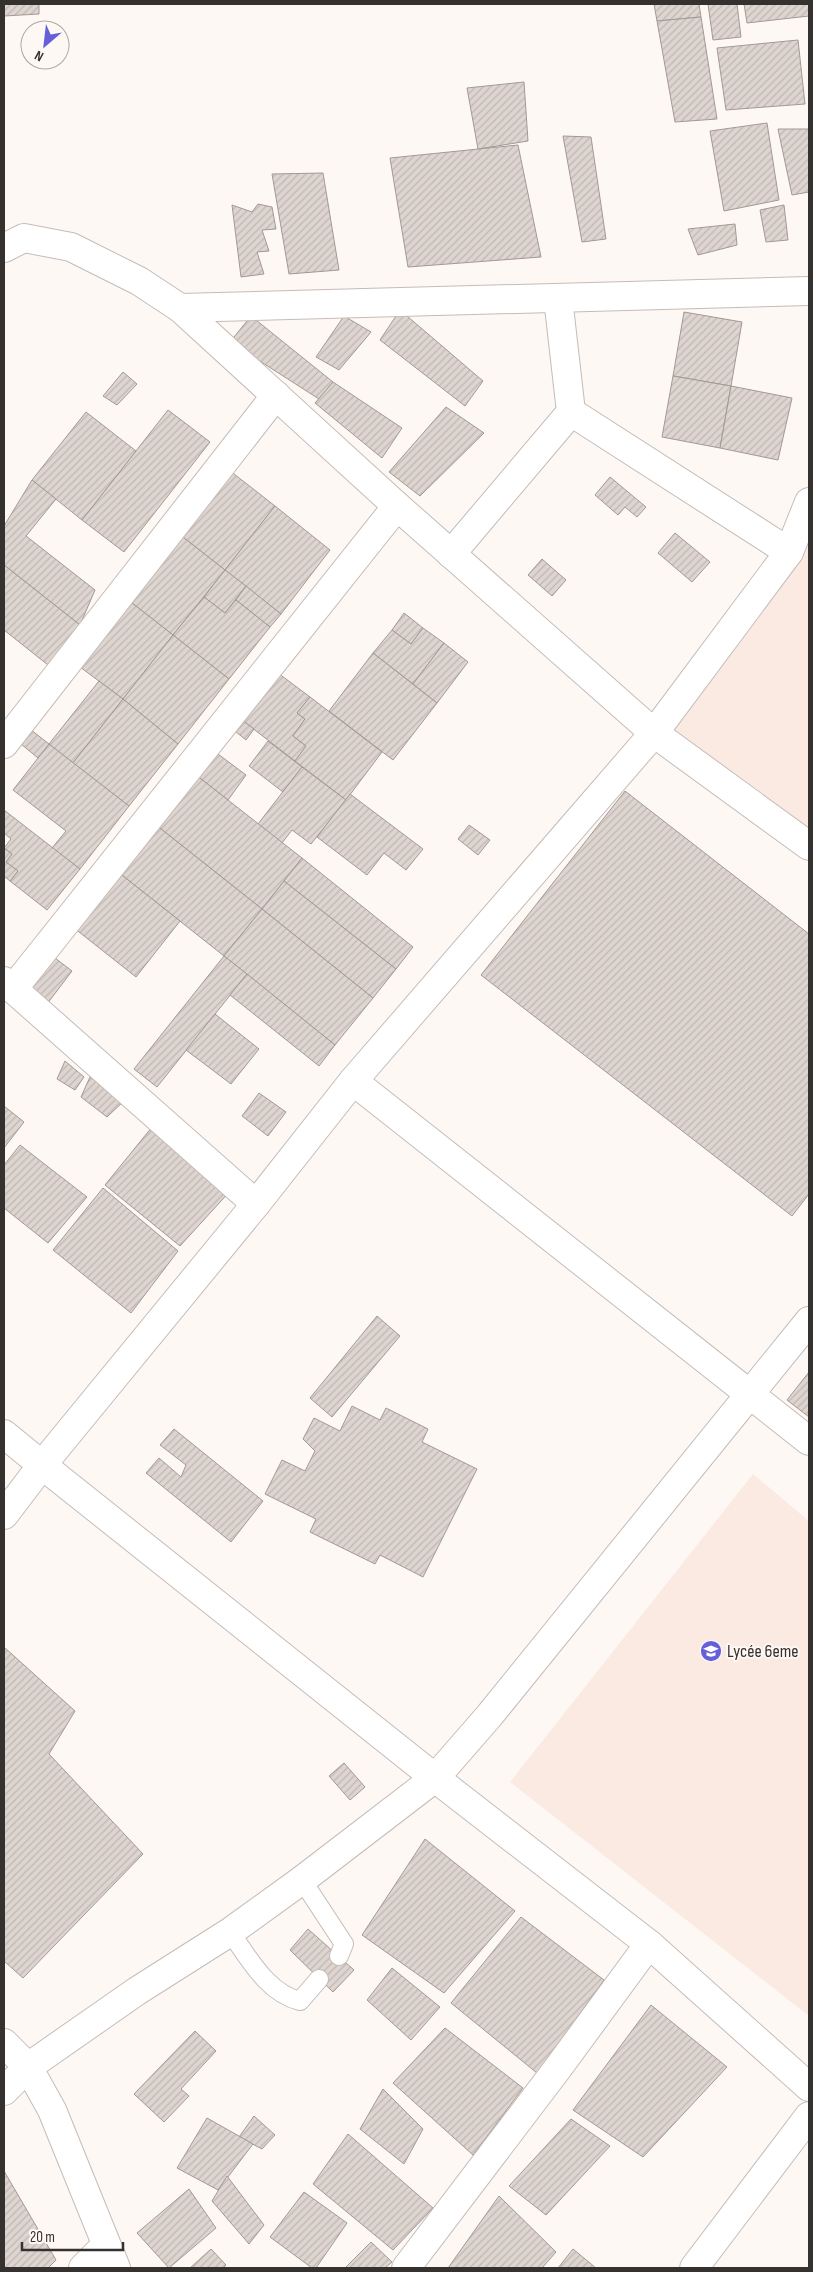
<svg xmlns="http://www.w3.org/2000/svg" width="813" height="2272" viewBox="0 0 813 2272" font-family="'Sofia Sans Condensed',sans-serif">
  <defs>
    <pattern id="building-hatch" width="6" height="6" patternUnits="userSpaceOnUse" patternTransform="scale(1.25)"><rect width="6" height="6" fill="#ded5d0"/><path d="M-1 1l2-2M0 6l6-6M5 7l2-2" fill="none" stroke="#bfb7b3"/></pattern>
  </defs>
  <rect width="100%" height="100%" fill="#fef8f5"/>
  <g fill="#fbeae1">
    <polygon points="809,536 809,835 667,732"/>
    <polygon points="753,1474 809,1521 809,2016 510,1782"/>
  </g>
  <g fill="url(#building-hatch)" stroke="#a29995">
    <polygon points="4,4 39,4 39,14 4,16"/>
    <polygon points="654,4 699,4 701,17 657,21"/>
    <polygon points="708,4 737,4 741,37 713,40"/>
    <polygon points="744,4 809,4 809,16 747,23"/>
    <polygon points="701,17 717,119 675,122 657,21"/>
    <polygon points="798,40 805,104 726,110 717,48"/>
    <polygon points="524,82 528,141 478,149 467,88"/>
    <polygon points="767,123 779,200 724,211 710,131"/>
    <polygon points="778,129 809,129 809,192 792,195"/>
    <polygon points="563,136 591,137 606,239 582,242"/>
    <polygon points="518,145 541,257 408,267 390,158"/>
    <polygon points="323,173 339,270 289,274 272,174"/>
    <polygon points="258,204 272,207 276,229 262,230 269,251 257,252 264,274 241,277 232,205 252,212"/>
    <polygon points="784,205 788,240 766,242 760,210"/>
    <polygon points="735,224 737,245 698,255 688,229"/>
    <polygon points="400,310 483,381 465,406 380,340"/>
    <polygon points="684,312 742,322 731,386 673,376"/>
    <polygon points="251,316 333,382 319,399 230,342"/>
    <polygon points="344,316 371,332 339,370 316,357"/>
    <polygon points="123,372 137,384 117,405 103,396"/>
    <polygon points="673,376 731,386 720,448 662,437"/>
    <polygon points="333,382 402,428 382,458 315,403"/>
    <polygon points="731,386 792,398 778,460 720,448"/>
    <polygon points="446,407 484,433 420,496 389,472"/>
    <polygon points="168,410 210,442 124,552 82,520"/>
    <polygon points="86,412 136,451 82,520 32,480"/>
    <polygon points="229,470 275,506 225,570 179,534"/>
    <polygon points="610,477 646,507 637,517 625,507 618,515 595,495"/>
    <polygon points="32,480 56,499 26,536 95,590 80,625 4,565 4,526"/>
    <polygon points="275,506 330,550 281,614 225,570"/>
    <polygon points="675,533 710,562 692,582 658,553"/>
    <polygon points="179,534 225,570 173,635 127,599"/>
    <polygon points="542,559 566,580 552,596 528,575"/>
    <polygon points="4,565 80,625 48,665 4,630"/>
    <polygon points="225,570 246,586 225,613 204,597"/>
    <polygon points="246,586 281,614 270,627 236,600"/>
    <polygon points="204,597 225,613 236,600 270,627 229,679 173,635"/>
    <polygon points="127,599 173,635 123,699 76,664"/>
    <polygon points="404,613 423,628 411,644 392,630"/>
    <polygon points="423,628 444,643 413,684 373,653 392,630 411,644"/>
    <polygon points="173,635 229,679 178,744 123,699"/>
    <polygon points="444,643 468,662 437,703 413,684"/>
    <polygon points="373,653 437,703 393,760 329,711"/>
    <polygon points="274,670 310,697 297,713 305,719 293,736 306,746 295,761 238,717"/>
    <polygon points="99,681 123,699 73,763 49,744"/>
    <polygon points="310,697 382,752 346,800 295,761 306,746 293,736 305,719 297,713"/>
    <polygon points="123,699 178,744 129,806 73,763"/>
    <polygon points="238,717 254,729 246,740 230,727"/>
    <polygon points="26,726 49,744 38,758 15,739"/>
    <polygon points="268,741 302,767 283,792 249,766"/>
    <polygon points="49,744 129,806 80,869 52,848 66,831 13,790"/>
    <polygon points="214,751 246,775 228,800 196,775"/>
    <polygon points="302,767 346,800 311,844 292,830 282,843 258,824"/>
    <polygon points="196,775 302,858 262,909 156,825"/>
    <polygon points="625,791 809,934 809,1194 792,1216 481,975"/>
    <polygon points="350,794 423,849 406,870 384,853 367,875 317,837"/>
    <polygon points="4,810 80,869 47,910 10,881 18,871 6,862 12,854 4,848 11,839 4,833"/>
    <polygon points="156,825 262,909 224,956 118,872"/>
    <polygon points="469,825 490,840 478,855 458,839"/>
    <polygon points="4,848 12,854 6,862 18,871 10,881 4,876"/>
    <polygon points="302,858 413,947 396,969 284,881"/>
    <polygon points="118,872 180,921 136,977 74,928"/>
    <polygon points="284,881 396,969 373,998 262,909"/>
    <polygon points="262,909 373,998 335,1045 224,956"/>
    <polygon points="224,956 247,974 157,1087 134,1069"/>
    <polygon points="55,958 72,971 47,1004 30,990"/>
    <polygon points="247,974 335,1045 319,1066 230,995"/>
    <polygon points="215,1014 259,1049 231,1084 186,1050"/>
    <polygon points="65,1061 84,1077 75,1090 57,1079"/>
    <polygon points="90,1077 125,1100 107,1117 81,1097"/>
    <polygon points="259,1093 286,1112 268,1136 242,1116"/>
    <polygon points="4,1106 24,1122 4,1148"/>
    <polygon points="152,1127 232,1189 180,1246 105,1185"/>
    <polygon points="20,1145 87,1197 48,1243 4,1208 4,1165"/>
    <polygon points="103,1188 178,1251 131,1313 53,1250"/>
    <polygon points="377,1316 400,1336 332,1417 310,1398"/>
    <polygon points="809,1372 809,1417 787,1400"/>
    <polygon points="352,1406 380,1420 386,1408 428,1429 422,1442 477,1469 423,1577 380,1555 375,1564 310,1532 316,1519 265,1494 282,1460 305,1471 315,1451 303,1439 314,1418 340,1431"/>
    <polygon points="174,1429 263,1501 231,1542 146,1473 159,1458 181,1477 186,1465 160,1445"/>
    <polygon points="4,1647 75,1711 49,1754 143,1854 23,1978 4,1961"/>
    <polygon points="344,1763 365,1787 350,1800 329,1776"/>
    <polygon points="425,1839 515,1911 444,1993 362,1935"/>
    <polygon points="521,1917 604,1980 537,2073 451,2003"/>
    <polygon points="308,1929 354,1970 333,1992 290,1950"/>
    <polygon points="392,1968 440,2007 411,2040 367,2000"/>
    <polygon points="651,2005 727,2067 643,2157 573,2110"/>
    <polygon points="445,2028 523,2088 473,2155 393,2083"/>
    <polygon points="195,2031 216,2051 181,2089 189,2096 164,2122 134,2094"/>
    <polygon points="383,2089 423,2129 404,2164 360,2129"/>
    <polygon points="254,2116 275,2135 262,2149 239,2137"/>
    <polygon points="207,2118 253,2144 218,2190 177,2168"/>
    <polygon points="571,2119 610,2146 546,2215 509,2186"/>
    <polygon points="348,2134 433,2208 393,2250 313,2184"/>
    <polygon points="4,2171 56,2260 48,2268 4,2268"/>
    <polygon points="227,2176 264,2225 249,2244 212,2201"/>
    <polygon points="189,2189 216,2228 169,2268 137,2233"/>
    <polygon points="304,2192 347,2223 316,2268 312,2268 270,2237"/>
    <polygon points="499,2196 556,2252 542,2268 448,2268"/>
    <polygon points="371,2242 392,2262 385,2268 345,2268"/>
    <polygon points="211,2249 226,2265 223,2268 190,2268"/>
    <polygon points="573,2249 596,2268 558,2268"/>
  </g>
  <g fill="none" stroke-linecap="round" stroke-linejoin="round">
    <g stroke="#c5bcb7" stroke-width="20">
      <g id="lane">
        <polyline points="302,1880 344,1944 339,1956"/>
        <path d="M 230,1932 C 249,1958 267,1993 300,2001 L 319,1979"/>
      </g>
    </g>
    <g stroke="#c5bcb7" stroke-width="30">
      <g id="street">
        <polyline points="4,248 24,238 71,247 139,281 180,308 809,291"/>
        <polyline points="558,298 571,412 789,552"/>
        <polyline points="180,308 397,506 654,733 809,846"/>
        <polyline points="809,502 789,552 654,733 353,1081 256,1204 42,1465 435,1778 649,1944 809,2087"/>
        <polyline points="451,554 571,412"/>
        <polyline points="4,744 276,395"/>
        <polyline points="4,981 256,1204"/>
        <polyline points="13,989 397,506"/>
        <polyline points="353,1081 809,1441"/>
        <polyline points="4,1434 42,1465 4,1515"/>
        <polyline points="4,2043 28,2067 52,2110 116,2268"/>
        <polyline points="83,2268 105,2246"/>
        <polyline points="406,2268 558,2068 649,1944"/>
        <polyline points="694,2268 809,2116"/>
      </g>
    </g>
    <g stroke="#c5bcb7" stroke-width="30">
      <polyline id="secondary" points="4,2091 28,2067 137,1991 230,1932 302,1880 435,1778 489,1716 809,1321"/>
    </g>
    <use href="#lane" stroke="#fff" stroke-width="18"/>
    <use href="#street" stroke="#fff" stroke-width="28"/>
    <use href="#secondary" stroke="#fff" stroke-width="28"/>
  </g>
  <defs>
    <g id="school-disc" transform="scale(1.125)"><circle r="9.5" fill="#6560d9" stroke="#fef8f5"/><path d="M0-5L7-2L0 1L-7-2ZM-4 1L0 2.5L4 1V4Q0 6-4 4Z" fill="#fff"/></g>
  </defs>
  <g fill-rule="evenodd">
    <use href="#school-disc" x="711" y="1651"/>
  </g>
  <g text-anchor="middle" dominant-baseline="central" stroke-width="4" stroke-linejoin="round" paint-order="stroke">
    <g font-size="18" fill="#35312f" stroke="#fef8f5" text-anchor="start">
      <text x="727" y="1651">Lycée 6eme</text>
    </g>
  </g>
  <rect width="813" height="2272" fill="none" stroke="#35312f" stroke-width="10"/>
  <g transform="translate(45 45) rotate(208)"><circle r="24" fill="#fef8f5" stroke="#aea8a6"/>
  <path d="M0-4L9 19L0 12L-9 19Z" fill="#6560d9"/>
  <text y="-8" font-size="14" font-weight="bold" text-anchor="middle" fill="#35312f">N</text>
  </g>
  <path d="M22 2242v8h101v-8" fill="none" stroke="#35312f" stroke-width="2.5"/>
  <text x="30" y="2242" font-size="15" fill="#35312f" stroke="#fef8f5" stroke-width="4" paint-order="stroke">20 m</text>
</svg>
